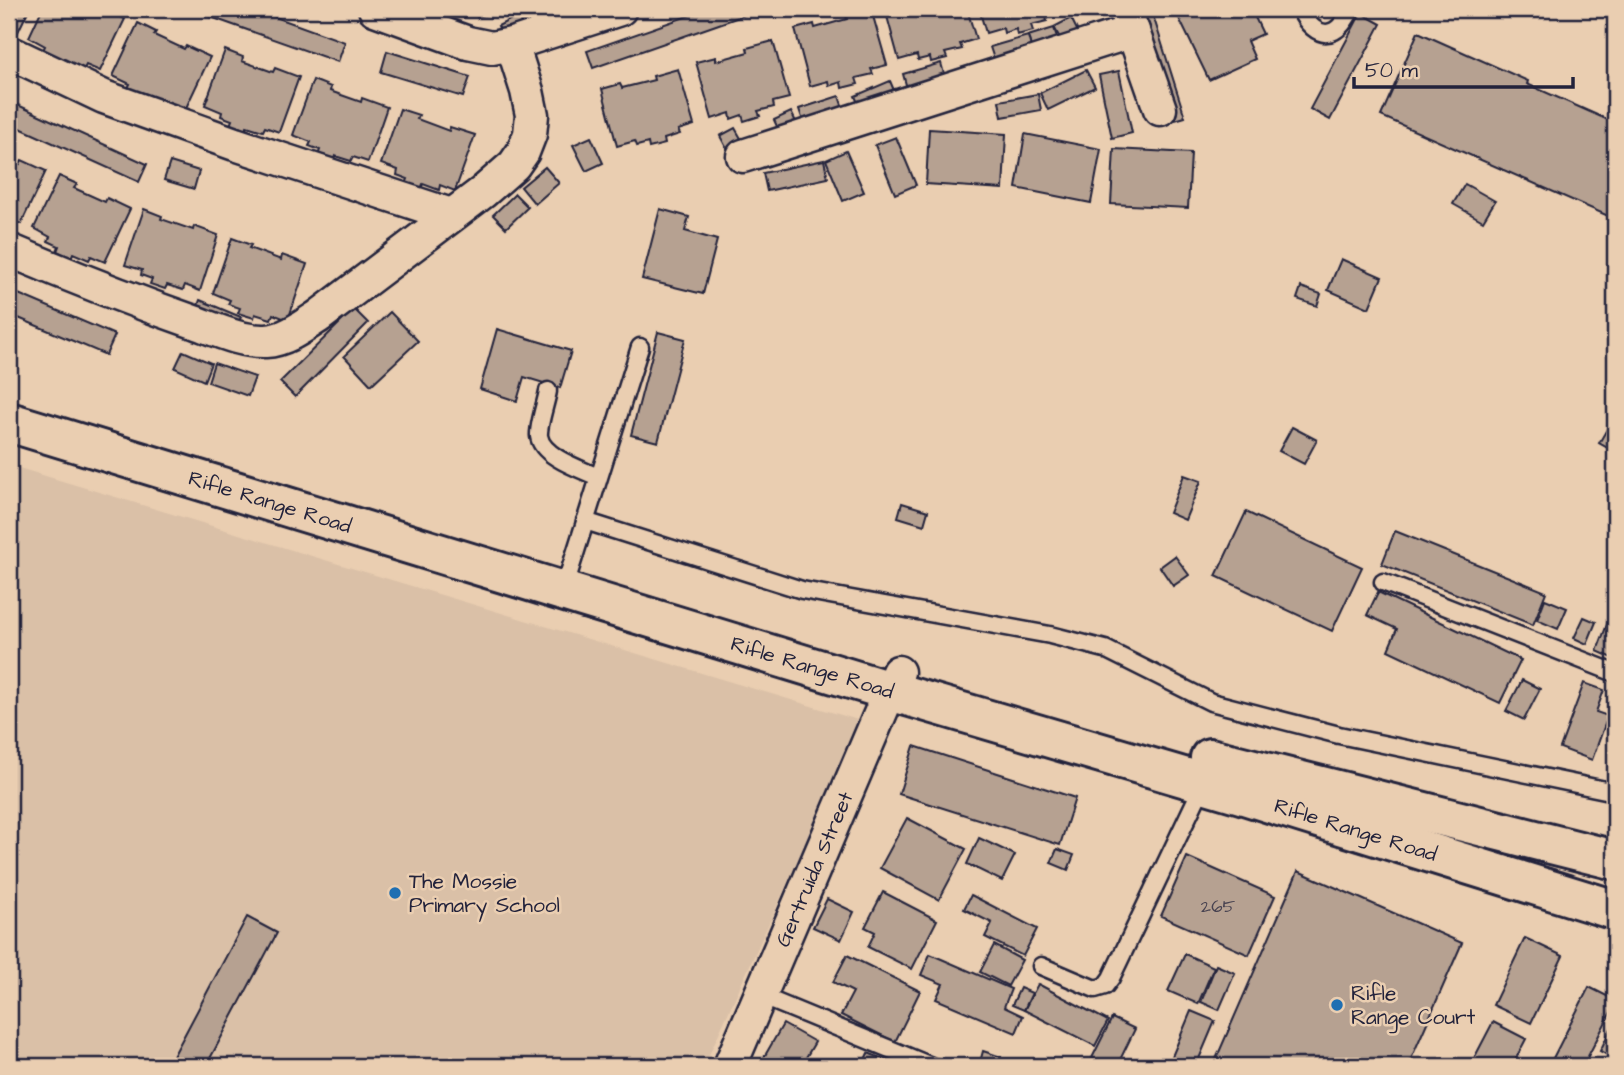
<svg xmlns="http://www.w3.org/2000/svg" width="1624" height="1075" viewBox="0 0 1624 1075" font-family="'Architects Daughter',sans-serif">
  <rect width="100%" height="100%" fill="#eaceb1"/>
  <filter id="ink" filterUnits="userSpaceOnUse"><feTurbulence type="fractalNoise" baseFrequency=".0143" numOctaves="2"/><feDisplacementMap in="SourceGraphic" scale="14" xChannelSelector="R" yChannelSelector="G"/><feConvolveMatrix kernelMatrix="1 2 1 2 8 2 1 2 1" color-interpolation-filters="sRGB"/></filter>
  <g filter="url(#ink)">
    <polygon fill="#dac0a7" points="9,465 861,721 704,1066 9,1066"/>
    <g fill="#b6a191" stroke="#22223b" stroke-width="2">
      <polygon points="9,9 29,9 16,36 9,32"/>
      <polygon points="42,9 95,9 100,11 101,9 104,9 125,19 100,71 86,65 84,69 68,62 66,67 51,60 54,55 43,50 45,46 29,37"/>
      <polygon points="188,9 253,9 345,42 338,62"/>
      <polygon points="444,9 492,9 493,13 477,17 476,11 465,15 463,10 445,15"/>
      <polygon points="531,9 539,24 505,41 498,26"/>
      <polygon points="708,9 759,9 759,10 593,68 587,51"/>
      <polygon points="871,9 887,65 871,69 873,74 856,78 858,84 842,88 841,82 829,86 828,81 810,86 795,29 814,24 815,28 847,19 846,15"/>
      <polygon points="885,9 967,9 976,39 960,44 962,49 945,53 947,58 931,62 930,57 918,60 917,55 899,60"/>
      <polygon points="979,9 1061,9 1062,12 1046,16 1047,21 1031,25 1033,31 1017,35 1016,29 1004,33 1003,28 986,33"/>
      <polygon points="1134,9 1151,9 1185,117 1165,123"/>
      <polygon points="1184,9 1251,9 1263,34 1247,41 1255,59 1209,80 1176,12"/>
      <polygon points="1361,13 1381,24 1330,120 1310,109"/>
      <polygon points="1071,18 1080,36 1063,44 1054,27"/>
      <polygon points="138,23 156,32 154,35 184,49 186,46 210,57 185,110 170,103 168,108 128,88 130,84 113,76"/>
      <polygon points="1054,28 1060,47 1033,55 1028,36"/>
      <polygon points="1418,32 1528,81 1527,84 1615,123 1615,219 1381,116"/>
      <polygon points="1028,36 1033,55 996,65 990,47"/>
      <polygon points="773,41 789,98 773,102 774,107 758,111 760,116 744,121 742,115 731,119 730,113 712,119 696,62 716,57 716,61 748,52 747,48"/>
      <polygon points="225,50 243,57 242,61 273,72 275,68 299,77 279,132 265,127 263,131 247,126 245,131 230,125 232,120 221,116 222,112 205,105"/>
      <polygon points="387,51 470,77 463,97 381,72"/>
      <polygon points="941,63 946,81 908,92 903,74"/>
      <polygon points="678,69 694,125 678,130 680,134 664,139 665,144 649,148 648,143 637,146 635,141 617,146 602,89 620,84 622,88 654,80 653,76"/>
      <polygon points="1086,70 1095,87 1048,110 1040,93"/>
      <polygon points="1119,71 1132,133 1112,138 1099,75"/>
      <polygon points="313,80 331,87 330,91 361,102 362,98 387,107 368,162 353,157 351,161 335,156 333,161 318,155 320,150 309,146 311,142 293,135"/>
      <polygon points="890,81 896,95 861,110 855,96"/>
      <polygon points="1038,94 1041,110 1002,117 999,101"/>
      <polygon points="839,96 845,114 805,127 799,109"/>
      <polygon points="9,101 147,164 139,182 9,123"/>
      <polygon points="400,109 419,115 417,119 449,131 450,127 475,135 455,191 440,185 439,190 423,184 421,189 406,184 408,179 397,175 398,170 381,164"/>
      <polygon points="791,112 799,128 781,135 774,120"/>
      <polygon points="735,128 743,142 728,151 720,136"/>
      <polygon points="929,129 1006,134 1003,189 926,184"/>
      <polygon points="1025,134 1101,149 1091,203 1016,188"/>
      <polygon points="591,137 603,163 586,171 573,145"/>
      <polygon points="896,137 916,185 895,194 875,145"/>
      <polygon points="1114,149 1191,153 1188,208 1111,204"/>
      <polygon points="846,151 864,192 843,201 826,160"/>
      <polygon points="9,158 20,164 22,160 46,171 21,224 9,219"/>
      <polygon points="824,160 828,178 767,191 763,173"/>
      <polygon points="170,162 199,171 194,189 164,180"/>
      <polygon points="545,167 559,183 535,204 521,187"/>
      <polygon points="59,176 77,184 74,188 105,202 107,198 130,209 105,262 91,256 89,260 73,253 71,258 57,251 59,246 48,241 50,237 34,228"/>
      <polygon points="1465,184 1495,201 1483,221 1453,204"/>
      <polygon points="515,194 528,207 506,228 493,215"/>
      <polygon points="144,209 162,216 161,219 193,230 194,226 218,235 200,291 185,285 183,290 167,285 165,289 150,284 152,279 141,275 142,270 125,265"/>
      <polygon points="660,209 689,217 685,231 717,240 703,294 642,279"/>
      <polygon points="232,238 251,245 249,248 281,260 282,255 307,264 288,320 273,314 271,319 255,314 254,318 238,313 240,308 228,304 230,300 213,293"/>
      <polygon points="1341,259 1382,277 1369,308 1328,290"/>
      <polygon points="1301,287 1321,294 1317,306 1297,299"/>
      <polygon points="9,290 115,335 106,355 9,314"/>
      <polygon points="200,300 241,317 234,333 194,316"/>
      <polygon points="354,309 368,323 295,397 280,382"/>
      <polygon points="390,312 418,341 371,385 344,356"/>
      <polygon points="497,329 571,351 560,388 524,377 517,401 480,389"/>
      <polygon points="658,332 685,339 658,442 631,435"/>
      <polygon points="183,351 211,363 204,381 175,368"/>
      <polygon points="214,363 255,377 248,396 208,382"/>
      <polygon points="1615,415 1615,452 1599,443"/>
      <polygon points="1292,427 1317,440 1304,464 1279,451"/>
      <polygon points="1184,475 1201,481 1185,520 1169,513"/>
      <polygon points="902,503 928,511 924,525 898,517"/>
      <polygon points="1246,512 1362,567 1332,631 1216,576"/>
      <polygon points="1395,531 1546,592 1533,625 1382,564"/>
      <polygon points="1175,556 1189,575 1173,586 1160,567"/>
      <polygon points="1378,592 1521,660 1500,703 1388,650 1397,629 1367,615"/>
      <polygon points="1545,599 1567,608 1558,629 1537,620"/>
      <polygon points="1614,606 1615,607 1615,659 1597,651"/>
      <polygon points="1584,617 1596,622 1587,644 1574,638"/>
      <polygon points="1522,680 1540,689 1524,720 1506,711"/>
      <polygon points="1584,683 1604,690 1596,712 1608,716 1592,760 1560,748"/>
      <polygon points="914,746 1075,798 1060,845 899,794"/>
      <polygon points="907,818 966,849 939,900 880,868"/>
      <polygon points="979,838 1015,855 1002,881 967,864"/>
      <polygon points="1057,849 1074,855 1068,870 1051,863"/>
      <polygon points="1187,857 1275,896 1249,955 1161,916"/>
      <polygon points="1298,871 1462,943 1408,1066 1213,1066"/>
      <polygon points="883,892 937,920 912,969 868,947 875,932 865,927"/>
      <polygon points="971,895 1037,929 1023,956 985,937 992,923 964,909"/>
      <polygon points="827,899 854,912 841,940 813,927"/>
      <polygon points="247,917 277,933 206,1066 168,1066"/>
      <polygon points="1525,938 1563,956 1531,1023 1493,1005"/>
      <polygon points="994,945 1022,960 1008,986 980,972"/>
      <polygon points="930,954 1011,989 1004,1007 1023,1016 1016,1033 936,999 943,984 921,975"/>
      <polygon points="1185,954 1214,967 1198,1004 1168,991"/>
      <polygon points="847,955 920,991 895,1042 841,1015 853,992 833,982"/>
      <polygon points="1216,965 1235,973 1219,1010 1201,1002"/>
      <polygon points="1038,984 1108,1021 1095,1046 1024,1010"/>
      <polygon points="1589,987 1615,1000 1615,1004 1583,1066 1549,1066"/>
      <polygon points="1020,988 1032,993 1024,1010 1012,1005"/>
      <polygon points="1191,1011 1215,1021 1196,1066 1168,1066"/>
      <polygon points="1112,1018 1135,1029 1117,1066 1108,1066 1092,1058"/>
      <polygon points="1615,1020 1615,1059 1600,1051"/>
      <polygon points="1493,1022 1526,1039 1512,1066 1470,1066"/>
      <polygon points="783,1024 815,1042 801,1066 759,1066"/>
      <polygon points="983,1051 1001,1057 998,1066 979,1066"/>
      <polygon points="868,1053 900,1066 862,1066"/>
    </g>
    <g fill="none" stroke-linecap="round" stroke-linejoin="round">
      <g stroke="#22223b" stroke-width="21">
        <g id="lane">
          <path d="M 1300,9 C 1305,21 1318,39 1334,31 C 1342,27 1347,16 1352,9"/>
          <path d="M 548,391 C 546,403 538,425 539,436 C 542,457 581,469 598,477"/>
          <polyline points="585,521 802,590 1050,635 1105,649 1211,702 1339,735 1615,792"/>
          <polyline points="569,573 640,347"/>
          <polyline points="1383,582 1615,673"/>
          <polyline points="1041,966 1095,989 1105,986 1111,978 1204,783"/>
          <polyline points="761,996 931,1066"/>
        </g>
      </g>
      <g stroke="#22223b" stroke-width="37">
        <g id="street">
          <polyline points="375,9 468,43 492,48 512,44 620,9"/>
          <polyline points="1125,9 1160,109"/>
          <polyline points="9,52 104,97 235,144 451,215"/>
          <polyline points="743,156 1133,31"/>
          <path d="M 9,250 C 70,276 131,300 194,322 C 216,330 242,342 266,341 C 285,340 304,326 319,316 L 483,192 L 514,165 L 523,152 L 530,134 L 532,115 L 527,91 L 512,44"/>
          <path id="s1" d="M 730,1066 L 898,672"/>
        </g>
      </g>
      <g stroke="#22223b" stroke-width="44">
        <g id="secondary">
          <path id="s2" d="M 9,422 L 890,691 L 1241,794 L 1615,910"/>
          <polyline points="1210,758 1615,860"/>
        </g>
      </g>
      <use href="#lane" stroke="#eaceb1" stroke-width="16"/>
      <use href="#street" stroke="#eaceb1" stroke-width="32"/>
      <use href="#secondary" stroke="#eaceb1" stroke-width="38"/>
    </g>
  </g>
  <g fill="#1f6fb2" stroke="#eaceb1" stroke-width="2.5">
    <circle cx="395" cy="893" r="7"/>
    <circle cx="1337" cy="1005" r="7"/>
  </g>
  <g text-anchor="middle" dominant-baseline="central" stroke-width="5" stroke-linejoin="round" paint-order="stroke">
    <g font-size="18" fill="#474250">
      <text x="1218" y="906">265</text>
    </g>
    <g font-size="21" fill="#22223b" stroke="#eaceb1">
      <text stroke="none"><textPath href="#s2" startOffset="273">Rifle Range Road</textPath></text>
      <text stroke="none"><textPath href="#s2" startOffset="840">Rifle Range Road</textPath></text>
      <text stroke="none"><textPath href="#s2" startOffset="1407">Rifle Range Road</textPath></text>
      <text stroke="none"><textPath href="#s1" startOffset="214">Gertruida Street</textPath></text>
    </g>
    <g font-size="21" fill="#22223b" stroke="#eaceb1" text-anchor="start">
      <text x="409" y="881">The Mossie<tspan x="409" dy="24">Primary School</tspan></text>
      <text x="1351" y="993">Rifle<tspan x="1351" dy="24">Range Court</tspan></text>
    </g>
  </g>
  <rect width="1624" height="1075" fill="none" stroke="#eaceb1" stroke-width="35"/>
  <rect x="18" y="18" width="1589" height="1040" fill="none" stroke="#22223b" stroke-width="2.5" filter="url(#ink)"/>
  <path d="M1354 77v10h219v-10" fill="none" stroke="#22223b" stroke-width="3.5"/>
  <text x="1365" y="77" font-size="21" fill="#22223b" stroke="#eaceb1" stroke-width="5" paint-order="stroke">50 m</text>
</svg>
